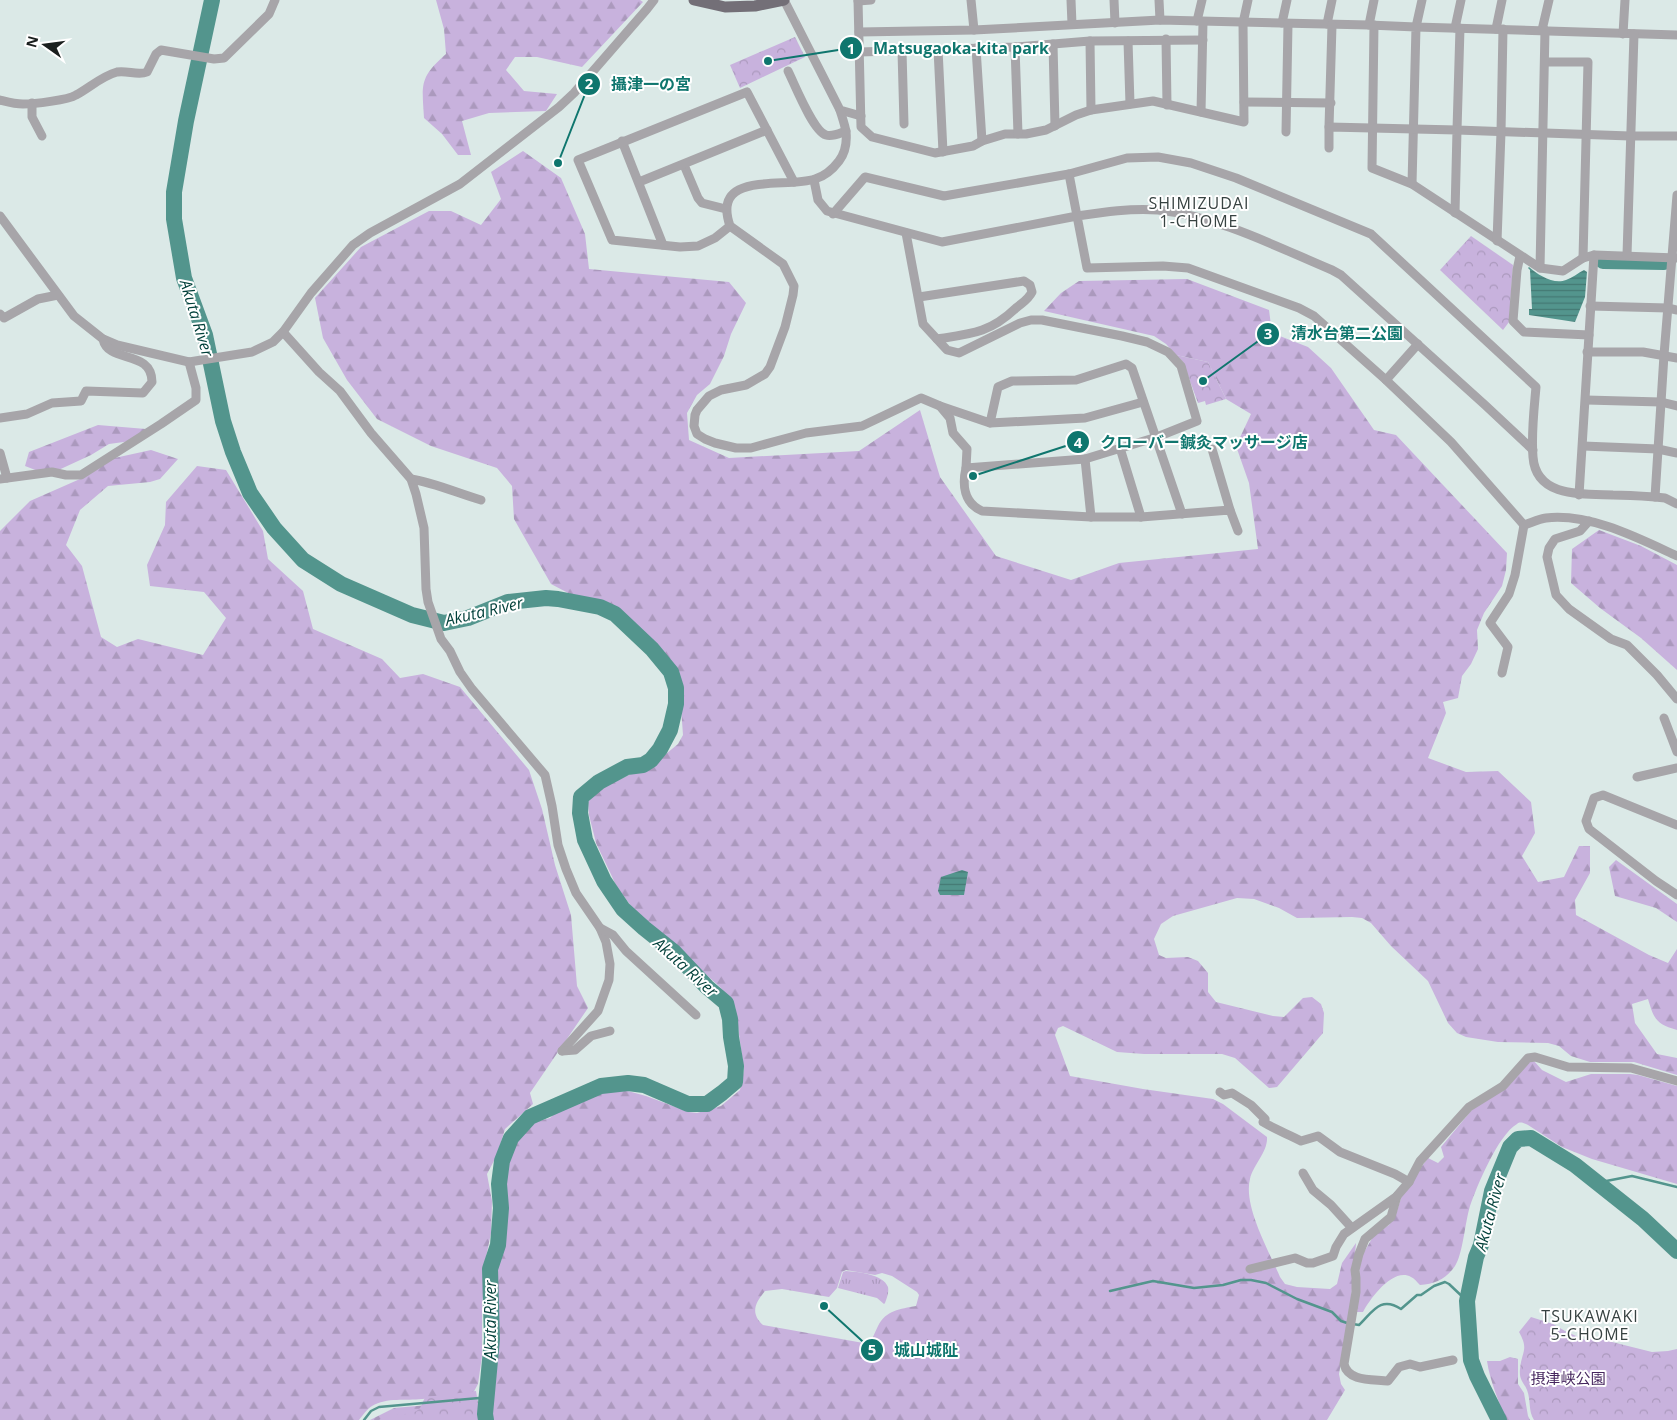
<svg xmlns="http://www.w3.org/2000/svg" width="1677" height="1420" viewBox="0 0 1677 1420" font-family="'Open Sans','Noto Sans JP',sans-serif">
  <defs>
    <pattern id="grass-tufts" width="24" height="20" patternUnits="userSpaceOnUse" patternTransform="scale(1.25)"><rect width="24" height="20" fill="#c8b2dd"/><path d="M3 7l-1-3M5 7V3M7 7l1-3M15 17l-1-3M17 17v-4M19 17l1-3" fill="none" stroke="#ab99bd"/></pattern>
    <pattern id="forest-firs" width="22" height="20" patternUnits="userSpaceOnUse" patternTransform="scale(1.25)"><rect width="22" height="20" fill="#c8b2dd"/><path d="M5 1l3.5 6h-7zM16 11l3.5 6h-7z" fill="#ab99bd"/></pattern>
    <pattern id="park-crowns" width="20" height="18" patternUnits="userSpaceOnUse" patternTransform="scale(1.25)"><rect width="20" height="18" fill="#c8b2dd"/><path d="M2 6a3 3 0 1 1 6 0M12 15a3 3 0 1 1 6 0" fill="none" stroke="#ab99bd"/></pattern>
    <pattern id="water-rules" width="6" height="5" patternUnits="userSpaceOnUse" patternTransform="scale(1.25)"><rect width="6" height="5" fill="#53958d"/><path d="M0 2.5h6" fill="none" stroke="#447973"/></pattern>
  </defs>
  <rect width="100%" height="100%" fill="#dbe9e7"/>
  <path fill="url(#grass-tufts)" d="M 846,1271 C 858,1272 883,1274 888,1287 C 889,1292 887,1298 885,1303 L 884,1304 L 877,1298 L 838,1288 L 843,1272 Z"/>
  <g fill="url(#forest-firs)" fill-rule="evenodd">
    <path d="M 436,0 L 640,0 L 643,2 L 582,67 L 537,57 L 515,57 L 506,70 L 524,91 L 557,94 L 546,111 L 489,113 L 462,121 L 471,155 L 458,155 L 442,134 L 424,118 C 422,84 419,78 446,54 L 444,29 Z"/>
    <path d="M 523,151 L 561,178 L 585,234 L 589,269 L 729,282 L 746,303 L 731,334 L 724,356 L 710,384 L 697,395 L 687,413 L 689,440 L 729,458 L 859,451 L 920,410 L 940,477 L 996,556 L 1071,580 L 1119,563 L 1258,549 L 1249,483 L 1236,446 L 1251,414 L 1226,399 L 1208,362 L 1176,355 L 1166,344 L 1154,336 L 1044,311 L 1061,293 L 1079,281 L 1187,279 L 1269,310 L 1272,333 L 1308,347 L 1331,368 L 1374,430 L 1396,435 L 1507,553 L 1506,570 L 1502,586 L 1484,613 L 1477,630 L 1478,649 L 1471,664 L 1462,676 L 1458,698 L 1443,702 L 1446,713 L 1428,758 L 1466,772 L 1498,771 L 1531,802 L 1535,833 L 1522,856 L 1538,882 L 1564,877 L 1579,846 L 1590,846 L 1590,873 L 1575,900 L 1576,915 L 1649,955 L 1668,963 L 1677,949 L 1677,1030 C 1656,1024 1654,1019 1648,999 L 1632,1004 L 1635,1023 L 1657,1054 L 1677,1058 L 1677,1075 L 1634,1062 L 1590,1062 L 1571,1056 L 1559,1046 L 1548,1043 L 1498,1042 L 1466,1037 L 1457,1033 L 1448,1023 L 1428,981 L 1391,946 L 1371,923 L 1362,918 L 1352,917 L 1297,918 L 1279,908 L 1254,899 L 1237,898 L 1173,916 L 1161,924 L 1154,939 L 1159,955 L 1166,958 L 1188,957 L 1198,961 L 1208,973 L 1208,992 L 1216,1002 L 1273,1016 L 1284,1017 L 1303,998 L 1312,997 L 1321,1004 L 1324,1013 L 1323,1033 L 1277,1087 L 1269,1088 L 1235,1058 L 1222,1054 L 1144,1054 L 1117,1052 L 1063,1026 L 1058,1028 L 1055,1035 L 1070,1076 L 1143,1089 L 1213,1099 L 1223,1104 L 1267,1137 C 1268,1152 1253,1165 1250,1179 C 1243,1206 1269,1251 1280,1277 L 1285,1284 L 1297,1287 L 1330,1289 L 1337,1284 L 1342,1263 L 1356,1243 L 1350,1311 L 1339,1374 L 1341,1384 L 1345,1390 L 1327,1420 L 490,1420 L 496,1336 L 495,1321 L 497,1295 L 495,1279 L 503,1229 L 502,1189 L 511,1149 L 526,1127 L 532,1123 L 550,1118 L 557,1111 L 586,1096 L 610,1089 L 624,1090 L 646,1096 L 689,1112 L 697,1113 L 721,1106 L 740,1090 L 744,1070 L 735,1006 L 720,987 L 634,910 L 617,887 L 596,843 L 589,815 L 588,802 L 598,790 L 631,774 L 649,768 L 678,744 L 683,735 L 680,694 L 676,671 L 660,647 L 610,604 L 572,595 L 551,584 L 514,519 L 512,486 L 497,468 L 431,446 L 377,419 L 347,380 L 323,338 L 315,298 L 361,247 L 429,211 L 451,211 L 481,225 L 501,199 L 491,172 ZM 846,1270 L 875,1275 L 882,1273 L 892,1276 L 917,1292 L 919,1295 L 916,1306 C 900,1309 886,1310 878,1326 C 875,1332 873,1338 869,1344 L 763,1325 C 750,1313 755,1303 765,1291 L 782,1289 L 829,1297 L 837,1288 L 842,1272 Z"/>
    <polygon points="98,425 146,429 131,441 109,444 91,455 52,473 38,471 25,466 29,452"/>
    <path d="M 151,450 L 178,459 L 160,479 L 150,482 L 108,486 L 80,510 L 66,545 L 82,566 L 101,637 L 117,647 L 138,639 L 203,655 L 226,618 L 204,592 L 150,586 L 147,565 L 165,525 L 166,502 L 197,466 L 226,470 L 263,531 L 268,559 L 303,591 L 313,629 L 382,659 L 400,678 L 423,674 L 460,687 L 529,770 L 542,809 L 555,865 L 571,915 L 577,986 L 588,1008 L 530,1093 L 533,1104 L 505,1129 L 497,1155 L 487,1174 L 492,1201 L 491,1233 L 485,1262 L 482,1310 L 482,1356 L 478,1384 L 472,1395 C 455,1397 439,1398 422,1399 C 406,1401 387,1397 372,1406 C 367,1409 363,1415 359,1420 L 0,1420 L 0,531 L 30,501 L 80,479 L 110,459 Z"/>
    <polygon points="1599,530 1641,546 1677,565 1677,670 1641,638 1600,608 1571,583 1572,549"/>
    <polygon points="1616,860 1677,904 1677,922 1656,908 1615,896 1609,867"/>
    <path d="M 1530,1060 L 1534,1061 L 1542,1070 L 1566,1082 L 1591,1074 L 1630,1074 L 1638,1075 L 1677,1086 L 1677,1184 L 1592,1159 L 1562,1147 L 1528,1125 C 1524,1123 1520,1121 1517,1124 C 1498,1135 1477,1186 1470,1206 C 1465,1222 1463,1254 1455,1266 C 1446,1279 1435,1284 1420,1285 C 1417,1282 1414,1278 1411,1277 C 1393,1267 1370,1299 1363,1312 L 1357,1312 L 1360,1277 L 1359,1266 L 1363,1254 L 1374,1235 L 1389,1225 L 1397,1211 L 1403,1192 L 1428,1158 L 1438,1163 L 1444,1157 L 1441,1147 L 1471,1111 Z"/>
    <path d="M 1510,1357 L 1518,1359 L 1518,1384 L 1524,1393 L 1528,1416 L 1530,1420 L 1505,1420 C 1499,1400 1490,1382 1487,1361 L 1500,1361 Z"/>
    <polygon points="473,1401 478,1420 370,1420 394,1408"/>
  </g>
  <g fill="url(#park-crowns)">
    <polygon points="795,37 805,57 740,88 730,65"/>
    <polygon points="1471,236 1513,265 1509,322 1503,330 1440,270"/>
    <polygon points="1176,355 1208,362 1226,399 1206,405 1205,401 1198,403 1183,362"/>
    <path d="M 1531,1317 L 1553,1324 L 1565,1331 L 1585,1340 L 1596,1338 L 1652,1352 L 1668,1351 L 1677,1349 L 1677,1420 L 1534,1420 C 1528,1411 1531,1400 1527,1390 C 1523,1381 1519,1380 1520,1369 C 1522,1350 1529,1350 1519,1332 Z"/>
    <path d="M 476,1391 L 481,1420 L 379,1420 C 392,1411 408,1418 418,1410 C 422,1407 422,1401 426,1397 Z"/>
  </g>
  <g fill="url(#water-rules)">
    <path d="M 1529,267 C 1538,275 1554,285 1566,280 C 1572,278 1578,273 1584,270 L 1587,272 L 1585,297 L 1575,322 L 1529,315 L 1529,309 L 1532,309 L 1530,270 L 1528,268 Z"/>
    <polygon points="962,870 968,872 964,895 940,895 938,891 941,877"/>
  </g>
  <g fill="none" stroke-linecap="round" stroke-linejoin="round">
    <g stroke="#53958d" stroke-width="2.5">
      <polyline points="1596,1183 1632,1176 1677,1187"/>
      <polyline points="1110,1291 1153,1281 1194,1288 1223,1285 1241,1280 1251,1280 1266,1283 1297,1299 1332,1312 1341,1321 1347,1323"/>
      <path d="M 1353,1324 L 1359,1325 C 1372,1313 1380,1295 1401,1309 L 1417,1295 L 1421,1295 L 1434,1286 L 1445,1282 L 1449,1284 L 1467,1301"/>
      <polyline points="364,1420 371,1411 379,1407 479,1398 487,1401"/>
    </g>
    <g stroke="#53958d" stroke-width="16">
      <polyline points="212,0 186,121 174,192 174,219 184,278 205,335 223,421 233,452 250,493 274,528 303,560 341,584 412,615 444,623 468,618 508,602 546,598 558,599 600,607 615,614 652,649 671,672 676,688 676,704 670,730 660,749 651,760 643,765 627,767 599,782 581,797 580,813 585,840 604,881 623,909 644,928 674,952 707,987 726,1003 730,1019 731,1037 736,1066 735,1082 722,1093 707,1104 688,1104 644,1085 628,1083 601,1086 530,1117 511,1138 502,1161 499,1184 501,1208 498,1245 490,1269 492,1339 485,1414 486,1420"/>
      <polyline points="1603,261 1664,262"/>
      <polyline points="1499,1420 1477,1376 1471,1360 1467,1301 1476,1257 1481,1245 1492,1191 1510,1147 1518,1139 1531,1138 1575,1165 1643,1219 1677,1251"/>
    </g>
    <g stroke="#a7a5a9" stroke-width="9">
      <polyline points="784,0 840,110 861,116"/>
      <polyline points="858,0 861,127 872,137 935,153 973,146 982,141 1005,134 1026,134 1046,130 1076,115 1091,110 1153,101 1244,122 1243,23 1248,0"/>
      <polyline points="971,0 974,30"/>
      <polyline points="1071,0 1072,24"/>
      <polyline points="1114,0 1115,23"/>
      <polyline points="1159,0 1160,20"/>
      <polyline points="1422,0 1416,27 1677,35"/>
      <polyline points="858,1 871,0"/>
      <polyline points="1197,21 1202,0"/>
      <polyline points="1282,23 1287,0"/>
      <polyline points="1327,24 1332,0"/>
      <polyline points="1369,25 1374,0"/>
      <polyline points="1374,25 1372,168 1412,184 1540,268 1563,271 1583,258 1594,255 1677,258"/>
      <polyline points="1455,28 1461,0"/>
      <polyline points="1460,28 1457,130 1630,136 1677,136"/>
      <polyline points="1496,29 1502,0"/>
      <polyline points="1542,30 1549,0"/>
      <polyline points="859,32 974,30 1160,20 1369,25 1416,27 1412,184"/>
      <polyline points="1623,34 1625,0"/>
      <polyline points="1166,39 1167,105"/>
      <polyline points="1090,41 1091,110"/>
      <polyline points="1128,41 1130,104"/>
      <polyline points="1053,44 1055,126"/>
      <polyline points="1015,47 1018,134"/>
      <polyline points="976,48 982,141"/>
      <polyline points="938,49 943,152"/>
      <polyline points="902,51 904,124"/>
      <polyline points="860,52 1015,47 1090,41 1203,40"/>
      <polyline points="1546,62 1588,62 1583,258"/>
      <path d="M 788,71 C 795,85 813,131 826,135 C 833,137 840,133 846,131"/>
      <path d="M 0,100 C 8,102 15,104 23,104 C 34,104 68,100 76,95 C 89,88 102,76 117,72 C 127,70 138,76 147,72 L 156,54 L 161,50 L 214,59 L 224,58 L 269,14 L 275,0"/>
      <polyline points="1244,102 1331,103"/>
      <polyline points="32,103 32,117 42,136"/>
      <path d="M 840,110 C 842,117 845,125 846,132 C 847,142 845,153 839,161 C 833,169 825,176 815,179 C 784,189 711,170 730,226 L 783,264 L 794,286 L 793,295 L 785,327 L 770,367 L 765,374 L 746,385 L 721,390 L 709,396 L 697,410 L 695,415 L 694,426 L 697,434 L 705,439 L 715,443 L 736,448 L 751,448 L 806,433 L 862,426 L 921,398 L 940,406 L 990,423 L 998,387 L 1012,381 L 1076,380 L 1126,364 L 1132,368 L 1182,514"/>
      <polyline points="1201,112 1203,22"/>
      <polyline points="1329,127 1332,25"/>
      <polyline points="1286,132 1288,24"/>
      <polyline points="622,141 663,245"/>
      <polyline points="1329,148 1329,127 1457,130 1455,213"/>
      <polyline points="684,165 698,198 702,203 726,209"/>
      <polyline points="814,180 818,200 827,211 942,242 1077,216 1069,174"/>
      <polyline points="639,182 767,130"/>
      <path d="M 833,214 L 865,177 L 944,196 L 1069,174 L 1127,158 L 1158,157 L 1191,163 L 1236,178 L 1371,234 L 1536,387 C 1534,410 1531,434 1533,457 C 1536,498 1583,494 1613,495 C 1627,495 1641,496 1655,497 L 1665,498 L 1677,504"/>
      <polyline points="0,216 74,316 103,339 117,345 189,362 252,352 273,342 283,332 311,293 353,245 370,233 460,184 559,107 574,93 647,9 654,0"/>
      <polyline points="730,226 715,238 698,246 680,247 612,240 578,160 747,92 794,182"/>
      <polyline points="906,233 923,324 947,350 959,353 1020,323 1031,320 1042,320 1122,336 1147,342 1168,352 1181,366 1197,421 1157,437 1085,459 966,468 967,449 953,433 950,418 940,406"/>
      <polyline points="1497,241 1501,132 1503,29"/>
      <polyline points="1627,255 1634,34"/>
      <polyline points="1520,256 1517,270 1513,321 1524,332 1589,335"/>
      <polyline points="1540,268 1545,30"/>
      <path d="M 919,297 L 1024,281 L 1030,285 L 1032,292 C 1028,300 1023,302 1016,308 C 990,333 971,334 937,339"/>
      <polyline points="1590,306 1668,308 1677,310"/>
      <polyline points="0,314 4,318 38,299 58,295"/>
      <polyline points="283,332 319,372 340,391 371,433 411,479 416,494 424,528 426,589 428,602 441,639 450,651 460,672 472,689 545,775 552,806 558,845 566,869 576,893 600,928 606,942 610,964 609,980 598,1011 562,1051"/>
      <polyline points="1587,352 1643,352 1677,358"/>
      <polyline points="1386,380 1418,344"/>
      <polyline points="1586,400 1661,402 1677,406"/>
      <path d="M 0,418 L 27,414 L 52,403 L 81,401 L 86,391 L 143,393 L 152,382 C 152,349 108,364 103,339"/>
      <polyline points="990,423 1085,418 1143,402"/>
      <polyline points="1583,446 1658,449 1677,453"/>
      <polyline points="1120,448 1141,517"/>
      <polyline points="1212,449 1230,510"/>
      <polyline points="0,453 7,478"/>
      <polyline points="1085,459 1091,517"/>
      <path d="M 966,468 C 962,485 964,503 982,511 L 1091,517 L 1141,517 L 1230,510 L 1238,531"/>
      <polyline points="0,479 52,472 66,475 81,475 161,424 196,400 196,388 189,362"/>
      <path d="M 411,479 C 435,483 457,493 481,500"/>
      <polyline points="1579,495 1594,255"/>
      <polyline points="1655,497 1664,355 1677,195"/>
      <polyline points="1589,521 1580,531 1555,539 1549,548 1547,557 1556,595 1569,609 1611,639 1627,645 1657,675 1677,699"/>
      <path d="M 1524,525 L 1451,442 L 1386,380 L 1314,316 L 1299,308 L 1188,268 L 1163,266 L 1087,268 L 1077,216 C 1104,212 1131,208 1158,210 C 1217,216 1277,247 1332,270 L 1341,275 L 1485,405 L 1533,450"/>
      <path d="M 1502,673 L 1508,647 L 1490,623 L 1509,594 L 1515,575 L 1524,525 C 1531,523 1538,519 1546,518 C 1590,513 1638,538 1677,556"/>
      <polyline points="1664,718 1677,752"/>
      <polyline points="1637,777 1677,768"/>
      <polyline points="1677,825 1603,795 1594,798 1586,821 1589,829 1656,881 1677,895"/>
      <polyline points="600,928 613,935 626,951 696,1015"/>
      <polyline points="562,1051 575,1050 591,1036 610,1031"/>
      <path d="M 1220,1092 L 1224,1095 L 1232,1093 L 1251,1105 L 1265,1119 L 1263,1122 C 1276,1130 1288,1134 1301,1141 L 1318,1136 L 1340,1152 L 1395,1174 L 1409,1182"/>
      <polyline points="1303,1173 1313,1190 1331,1205 1351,1227"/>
      <path d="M 1397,1196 L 1391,1217 L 1365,1239 L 1359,1254 L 1355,1270 L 1356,1278 L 1356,1292 L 1344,1364 C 1348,1382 1373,1379 1388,1381 L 1399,1367 L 1410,1364 L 1420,1367 L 1453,1360"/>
      <polyline points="1250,1269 1295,1258 1307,1263 1313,1263 1333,1256 1336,1247 1344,1234 1396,1197 1409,1182 1420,1161 1469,1107 1503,1086 1528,1058 1535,1057 1568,1067 1631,1068 1677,1081"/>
    </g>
    <polyline stroke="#736f77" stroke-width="11" points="694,0 725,7 755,6 784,0"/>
  </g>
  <g text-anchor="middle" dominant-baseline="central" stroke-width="4" stroke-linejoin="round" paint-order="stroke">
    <g font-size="15" fill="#46265e" stroke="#fff">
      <text x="1568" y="1378">摂津峡公園</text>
    </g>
    <g font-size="16" letter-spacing="1" fill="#374241" stroke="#fff">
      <text x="1199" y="203">SHIMIZUDAI<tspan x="1199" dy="18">1-CHOME</tspan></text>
      <text x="1590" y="1316">TSUKAWAKI<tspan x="1590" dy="18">5-CHOME</tspan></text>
    </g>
    <g font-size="16" font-style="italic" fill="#003f39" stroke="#fff">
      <text transform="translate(197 318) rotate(73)">Akuta River</text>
      <text transform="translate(484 611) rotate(-13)">Akuta River</text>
      <text transform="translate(686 967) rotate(42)">Akuta River</text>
      <text transform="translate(1490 1212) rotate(-75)">Akuta River</text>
      <text transform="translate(490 1320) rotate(-90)">Akuta River</text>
    </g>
  </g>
  <path fill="none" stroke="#0f766e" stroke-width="2" d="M768 61L851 48M558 163L589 84M1203 381L1268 334M973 476L1078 442M824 1306L872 1350"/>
  <g fill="#0f766e" stroke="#fff" stroke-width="2">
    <circle cx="768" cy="61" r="5"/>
    <circle cx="558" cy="163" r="5"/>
    <circle cx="1203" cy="381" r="5"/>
    <circle cx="973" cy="476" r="5"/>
    <circle cx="824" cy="1306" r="5"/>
    <circle cx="851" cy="48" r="12"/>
    <circle cx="589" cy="84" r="12"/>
    <circle cx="1268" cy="334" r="12"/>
    <circle cx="1078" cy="442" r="12"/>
    <circle cx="872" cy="1350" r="12"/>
  </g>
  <g font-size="15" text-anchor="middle" font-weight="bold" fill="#fff">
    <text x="851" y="54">1</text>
    <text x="589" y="89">2</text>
    <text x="1268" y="339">3</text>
    <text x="1078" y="448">4</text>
    <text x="872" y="1355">5</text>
  </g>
  <g font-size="16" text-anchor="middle" font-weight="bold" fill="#0f766e" stroke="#fff" stroke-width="4" stroke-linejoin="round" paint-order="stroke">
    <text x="961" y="54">Matsugaoka-kita park</text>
    <text x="651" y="90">攝津一の宮</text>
    <text x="1347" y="339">清水台第二公園</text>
    <text x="1204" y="448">クローバー鍼灸マッサージ店</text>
    <text x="926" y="1356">城山城阯</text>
  </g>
  <g transform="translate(45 45) rotate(284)" stroke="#ffffff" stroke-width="4" paint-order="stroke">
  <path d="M0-4L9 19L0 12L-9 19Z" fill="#1a1f1e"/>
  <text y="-8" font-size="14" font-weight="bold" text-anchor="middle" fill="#1a1f1e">N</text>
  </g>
</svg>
